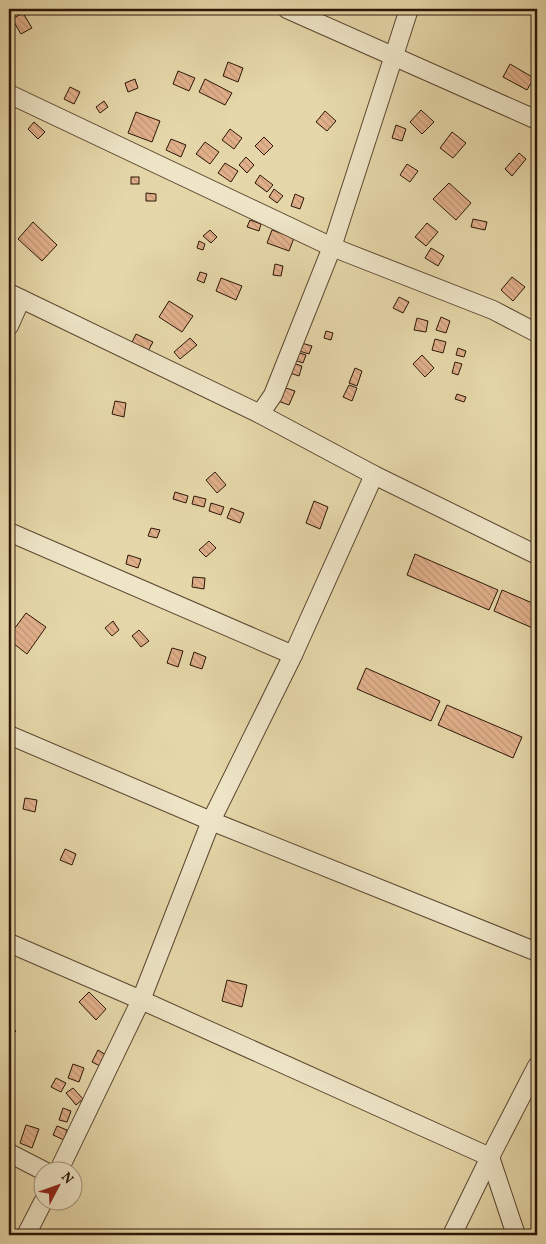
<svg xmlns="http://www.w3.org/2000/svg" width="546" height="1244" viewBox="0 0 546 1244" font-family="Vollkorn,serif">
  <defs>
    <pattern id="building-back-hatch" width="6" height="6" patternUnits="userSpaceOnUse" patternTransform="scale(1.25)"><rect width="6" height="6" fill="#e1b08b"/><path d="M-1 5l2 2M0 0l6 6M5-1l2 2" fill="none" stroke="#c19776"/></pattern>
  </defs>
  <rect width="100%" height="100%" fill="#e5d7a9"/>
  <filter id="stains"><feTurbulence type="fractalNoise" baseFrequency=".004" numOctaves="4"/><feColorMatrix values="0 0 0 0 .2 0 0 0 0 .09 0 0 0 0 .02 0 0 0 .5 -.17"/></filter>
  <radialGradient id="worn" r=".72"><stop offset=".6" stop-color="#630" stop-opacity="0"/><stop offset="1" stop-color="#630" stop-opacity=".3"/></radialGradient>
  <g fill="url(#building-back-hatch)" stroke="#2c1607">
    <polygon points="23,13 32,28 21,34 12,19"/>
    <polygon points="228,62 243,68 238,82 223,76"/>
    <polygon points="510,64 534,78 527,90 503,77"/>
    <polygon points="178,71 195,78 189,91 173,84"/>
    <polygon points="135,79 138,88 128,92 125,83"/>
    <polygon points="205,79 232,93 225,105 199,92"/>
    <polygon points="70,87 80,92 74,104 64,99"/>
    <polygon points="104,101 108,107 100,113 96,107"/>
    <polygon points="421,110 434,122 422,134 410,122"/>
    <polygon points="325,111 336,121 327,131 316,122"/>
    <polygon points="136,112 160,121 152,142 128,133"/>
    <polygon points="34,122 45,132 38,139 28,129"/>
    <polygon points="396,125 406,129 402,141 392,138"/>
    <polygon points="230,129 242,138 234,149 222,140"/>
    <polygon points="452,132 466,143 453,158 440,148"/>
    <polygon points="264,137 273,146 264,155 255,146"/>
    <polygon points="171,139 186,145 181,157 166,150"/>
    <polygon points="205,142 219,152 210,164 196,154"/>
    <polygon points="519,153 526,159 512,176 505,169"/>
    <polygon points="246,157 254,165 247,173 239,165"/>
    <polygon points="225,163 238,171 231,182 218,173"/>
    <polygon points="407,164 418,171 410,182 400,175"/>
    <polygon points="260,175 273,185 267,192 255,183"/>
    <rect x="131" y="177" width="8" height="7"/>
    <polygon points="449,183 471,203 456,220 433,199"/>
    <polygon points="274,189 283,196 277,203 269,197"/>
    <polygon points="146,193 156,194 156,201 146,201"/>
    <polygon points="295,194 304,198 300,209 291,206"/>
    <polygon points="473,219 487,222 485,230 471,227"/>
    <polygon points="250,220 261,224 259,231 247,227"/>
    <polygon points="33,222 57,245 42,261 18,239"/>
    <polygon points="427,223 438,232 426,246 415,237"/>
    <polygon points="210,230 217,237 211,243 203,236"/>
    <polygon points="272,230 294,238 289,251 267,243"/>
    <polygon points="199,241 205,244 203,250 197,248"/>
    <polygon points="431,248 444,256 438,266 425,258"/>
    <polygon points="275,264 283,266 281,276 273,275"/>
    <polygon points="200,272 207,274 204,283 197,280"/>
    <polygon points="512,277 525,287 513,301 501,290"/>
    <polygon points="221,278 242,286 236,300 216,291"/>
    <polygon points="399,297 409,302 403,313 393,308"/>
    <polygon points="169,301 193,316 182,332 159,317"/>
    <polygon points="441,317 450,321 446,333 436,330"/>
    <polygon points="417,318 428,321 426,332 414,330"/>
    <polygon points="326,331 333,333 331,340 324,338"/>
    <polygon points="136,334 153,342 148,351 132,342"/>
    <polygon points="190,338 197,345 180,359 174,352"/>
    <polygon points="435,339 446,342 443,353 432,350"/>
    <polygon points="298,342 312,346 309,354 296,350"/>
    <polygon points="458,348 466,351 464,357 456,355"/>
    <polygon points="294,351 306,355 303,363 291,359"/>
    <polygon points="422,355 434,368 425,377 413,364"/>
    <polygon points="290,362 302,366 299,376 287,372"/>
    <polygon points="455,362 462,364 458,375 452,373"/>
    <polygon points="355,368 362,371 357,386 349,383"/>
    <polygon points="349,385 357,388 352,401 343,397"/>
    <polygon points="283,387 295,391 289,405 278,401"/>
    <polygon points="457,394 466,397 464,402 455,399"/>
    <polygon points="115,401 126,403 124,417 112,414"/>
    <polygon points="215,472 226,485 217,493 206,480"/>
    <polygon points="175,492 188,496 186,503 173,499"/>
    <polygon points="194,496 206,499 204,507 192,504"/>
    <polygon points="314,501 328,507 320,529 306,523"/>
    <polygon points="211,503 224,507 221,515 209,511"/>
    <polygon points="231,508 244,513 240,523 227,518"/>
    <polygon points="151,528 160,530 157,538 148,536"/>
    <polygon points="209,541 216,548 206,557 199,550"/>
    <polygon points="415,554 498,590 489,610 407,575"/>
    <polygon points="128,555 141,559 138,568 126,564"/>
    <polygon points="193,577 205,578 204,589 192,587"/>
    <polygon points="502,590 537,605 537,630 494,611"/>
    <polygon points="26,613 46,627 27,654 9,640 9,636"/>
    <polygon points="113,621 119,630 112,636 105,628"/>
    <polygon points="139,630 149,641 141,647 132,636"/>
    <polygon points="172,648 183,651 178,667 167,663"/>
    <polygon points="194,652 206,657 202,669 190,665"/>
    <polygon points="366,668 440,701 431,721 357,689"/>
    <polygon points="447,705 522,737 513,758 438,725"/>
    <polygon points="25,798 37,800 35,812 23,809"/>
    <polygon points="65,849 76,854 72,865 60,860"/>
    <polygon points="227,980 247,985 242,1007 222,1001"/>
    <polygon points="89,992 106,1009 96,1020 79,1002"/>
    <polygon points="9,1025 16,1031 9,1039"/>
    <polygon points="98,1050 106,1055 100,1066 92,1062"/>
    <polygon points="73,1064 84,1068 79,1082 68,1078"/>
    <polygon points="9,1068 13,1070 14,1072 14,1076 10,1077"/>
    <polygon points="56,1078 66,1083 61,1092 51,1087"/>
    <polygon points="73,1088 83,1099 76,1105 66,1093"/>
    <polygon points="63,1108 71,1111 67,1122 59,1120"/>
    <polygon points="26,1125 39,1129 32,1148 20,1143"/>
    <polygon points="57,1126 67,1130 64,1140 53,1135"/>
  </g>
  <g fill="none" stroke-linecap="round" stroke-linejoin="round">
    <g stroke="#5a4630" stroke-width="20">
      <g id="minor">
        <polyline points="287,9 537,120"/>
        <polyline points="9,94 332,247 493,310 537,333"/>
        <polyline points="9,293 260,414 374,475 537,555"/>
        <polyline points="9,326 21,299"/>
        <polyline points="260,414 273,395 332,247 409,9"/>
        <polyline points="9,532 293,655"/>
        <polyline points="9,735 211,821 537,952"/>
        <polyline points="9,943 141,1000 490,1157 516,1235"/>
        <polyline points="9,1153 46,1172"/>
        <polyline points="58,1172 141,1000 211,821 293,655 374,475"/>
        <polyline points="26,1235 43,1202"/>
        <polyline points="452,1235 490,1157 537,1066"/>
      </g>
    </g>
    <use href="#minor" stroke="#eee5c7" stroke-width="18"/>
  </g>
  <rect width="546" height="1244" fill="none" stroke="#e5d7a9" stroke-width="30"/>
  <rect x="10" y="10" width="526" height="1224" fill="none" stroke="#2c1607" stroke-width="2.5"/>
  <rect x="15" y="15" width="516" height="1214" fill="none" stroke="#2c1607"/>
  <g transform="translate(58 1186) rotate(49)"><circle r="24" fill="#eee5c7" stroke="#a0927a"/>
  <path d="M0-4L9 19L0 12L-9 19Z" fill="#8f2418"/>
  <text y="-8" font-size="14" font-weight="bold" text-anchor="middle" fill="#2c1607">N</text>
  </g>
  <rect width="100%" height="100%" filter="url(#stains)"/>
  <rect width="100%" height="100%" fill="url(#worn)"/>
</svg>
